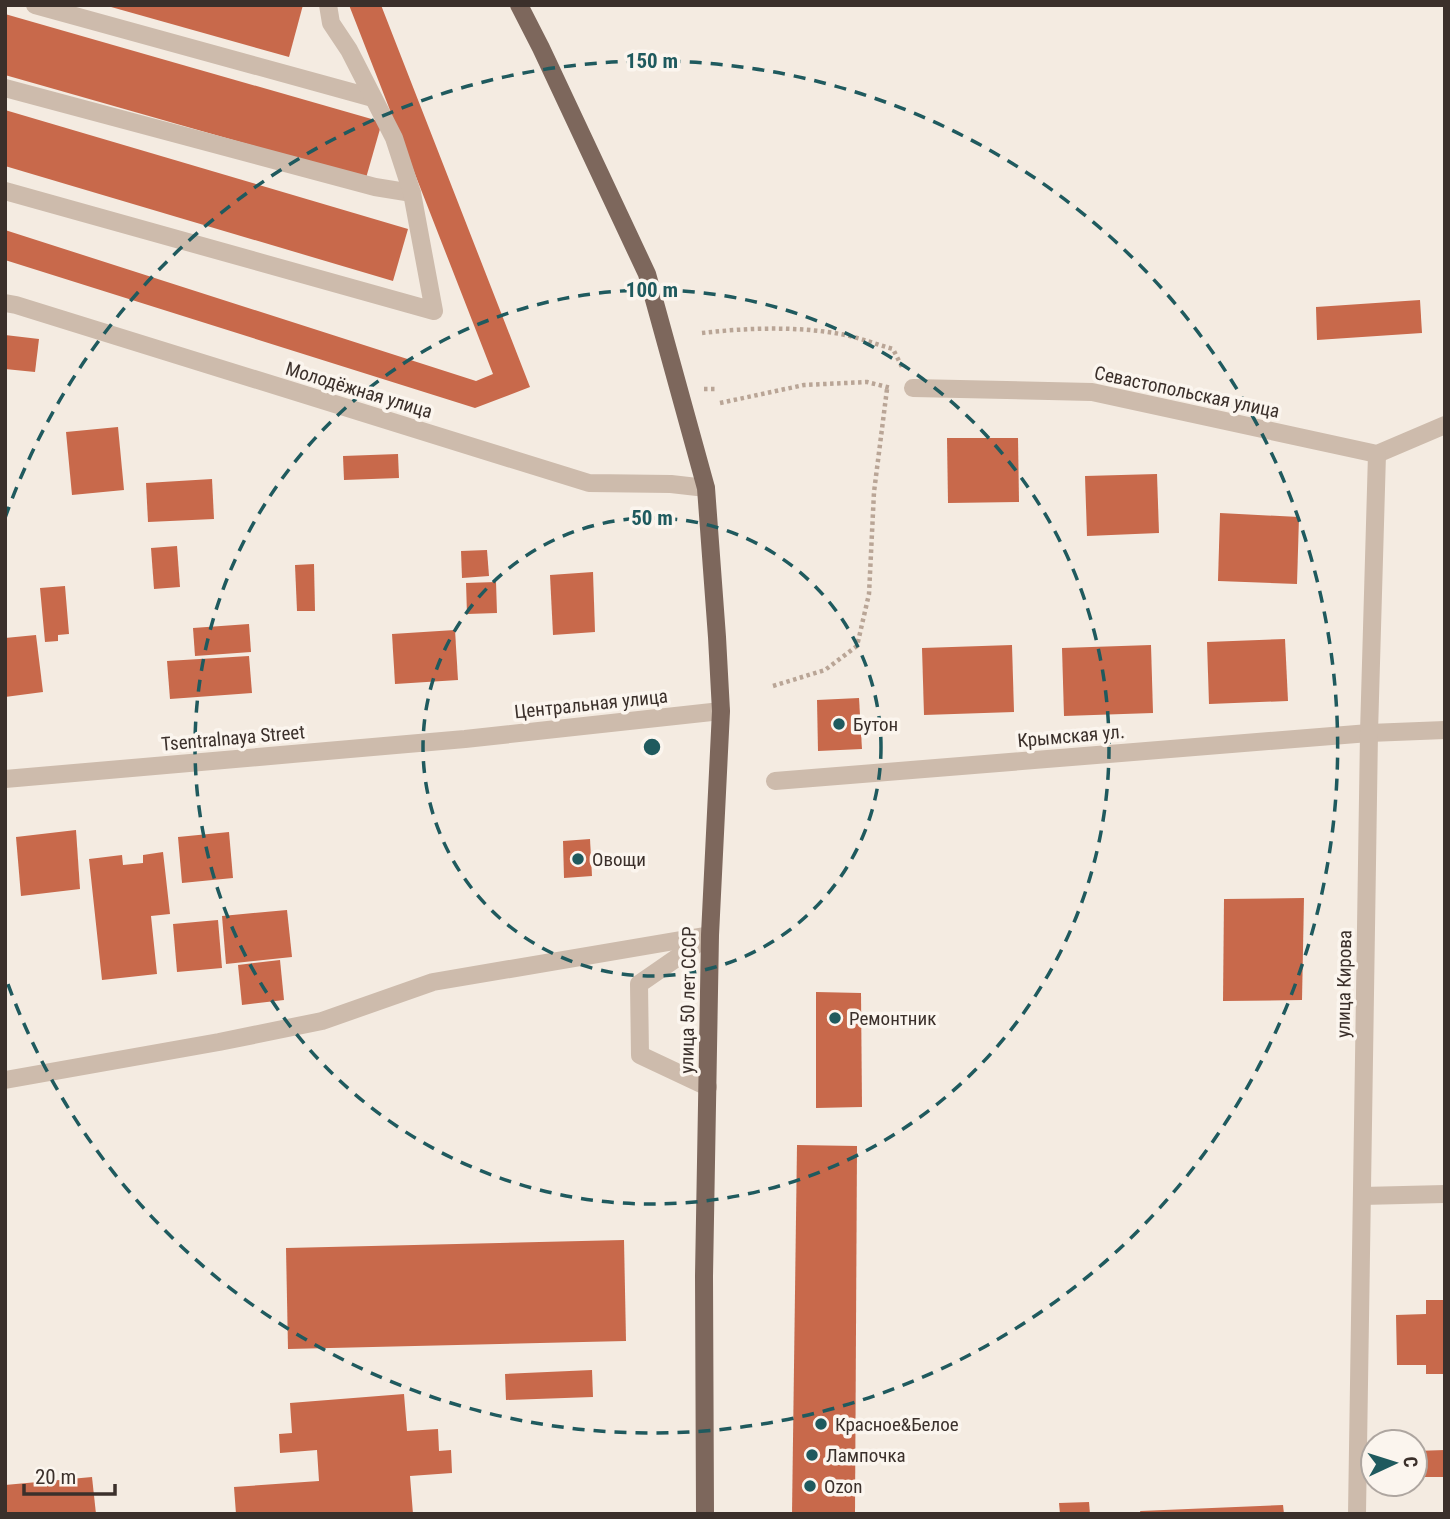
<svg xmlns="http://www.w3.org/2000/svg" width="1450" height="1519" viewBox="0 0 1450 1519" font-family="'Roboto Condensed',sans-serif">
  <rect width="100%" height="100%" fill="#f4ebe1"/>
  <g fill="#c8694b">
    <polygon points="104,5 303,5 289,57"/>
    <polygon points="349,5 381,5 530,387 475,408 5,260 5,230 476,381 493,374"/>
    <polygon points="5,14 382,122 366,178 5,75"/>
    <polygon points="5,110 408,229 393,281 5,166"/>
    <polygon points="1420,300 1422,333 1317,340 1316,307"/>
    <polygon points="5,335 39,339 35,372 5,369"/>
    <polygon points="118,427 124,490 72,495 66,432"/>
    <polygon points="947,438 1018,438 1019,502 948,503"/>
    <polygon points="398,454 399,478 344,480 343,456"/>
    <polygon points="1157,474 1159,533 1087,536 1085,476"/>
    <polygon points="212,479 214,519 148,522 146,483"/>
    <polygon points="1220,513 1299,517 1297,584 1218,581"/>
    <polygon points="177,546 180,587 154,589 151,548"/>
    <polygon points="487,550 489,576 462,578 461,551"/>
    <polygon points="314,564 315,611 297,611 295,565"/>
    <polygon points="593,572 595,632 553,635 550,575"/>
    <polygon points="496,582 497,613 467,614 466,583"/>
    <polygon points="65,586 69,634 58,635 58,641 45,642 40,588"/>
    <polygon points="249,624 251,652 195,656 193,628"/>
    <polygon points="455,630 458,680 395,684 392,634"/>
    <polygon points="36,635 43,692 5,697 5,638"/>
    <polygon points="1285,639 1288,701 1209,704 1207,642"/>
    <polygon points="1012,645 1014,712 924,715 922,648"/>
    <polygon points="1151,645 1153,713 1064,716 1062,648"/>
    <polygon points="249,656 252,693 170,699 167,661"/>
    <polygon points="859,698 862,749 818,751 817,700"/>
    <polygon points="76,830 80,889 21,896 16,837"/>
    <polygon points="229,832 233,878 182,883 178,837"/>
    <polygon points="590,839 592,876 564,878 563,841"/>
    <polygon points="163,852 170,914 151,916 157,974 102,980 89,859 122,855 123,865 143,863 143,855"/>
    <polygon points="1304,898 1302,1000 1223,1001 1224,899"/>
    <polygon points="287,910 292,957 226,964 222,916"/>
    <polygon points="218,920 222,968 177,972 173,924"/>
    <polygon points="280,960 284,1000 242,1005 238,965"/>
    <polygon points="816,992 861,993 862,1107 816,1108"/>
    <polygon points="797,1145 857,1146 855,1514 792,1514"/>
    <polygon points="624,1240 626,1341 288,1349 286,1248"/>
    <polygon points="1426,1300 1445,1300 1445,1374 1426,1374 1426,1365 1397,1365 1396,1315 1426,1314"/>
    <polygon points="592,1370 593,1397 506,1400 505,1374"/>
    <polygon points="404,1394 407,1431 438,1429 439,1451 451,1450 452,1473 410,1476 413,1514 236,1514 234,1487 319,1481 317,1450 280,1453 279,1434 292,1433 290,1403"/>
    <polygon points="1445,1450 1445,1477 1415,1477 1415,1451"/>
    <polygon points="92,1477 96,1514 5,1514 5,1485"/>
    <polygon points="1089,1502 1090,1514 1060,1514 1059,1503"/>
    <polygon points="1283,1505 1284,1514 1141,1514 1140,1511"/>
  </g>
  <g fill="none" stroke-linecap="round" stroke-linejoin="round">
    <g stroke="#b9a596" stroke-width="4.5" stroke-dasharray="3.5 3.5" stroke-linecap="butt">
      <path d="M 702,333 C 745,328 797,326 840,334 C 858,337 875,344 893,349 L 903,369"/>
      <polyline points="704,389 717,389"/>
      <polyline points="720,403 804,385 867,382 891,388"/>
      <polyline points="773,686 825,670 857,646 869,594 874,492 887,389"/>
    </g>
    <g stroke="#cdbbac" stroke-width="18">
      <polyline points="35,5 373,98"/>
      <polyline points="5,88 375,187 412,193"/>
      <polyline points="5,191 434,311 412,193 394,138 349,50 331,23 328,5"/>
      <polyline points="5,303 16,305 589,483 671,484 706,488"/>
      <polyline points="913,388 1092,392 1377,454 1445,425"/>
      <polyline points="5,779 465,739 721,711"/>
      <polyline points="775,781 1369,733 1445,730"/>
      <polyline points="704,939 639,984 640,1055 708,1087"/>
      <polyline points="5,1080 219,1042 322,1021 433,982 710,935"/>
      <polyline points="1362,1196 1445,1194"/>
      <polyline points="1357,1514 1369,733 1377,454"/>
    </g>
    <polyline stroke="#7d675c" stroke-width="18" points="519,5 541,48 647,274 706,488 717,637 721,711 710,935 704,1276 705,1514"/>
  </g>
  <g fill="none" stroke="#1f5a5e" stroke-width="3.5" stroke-dasharray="12 9">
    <circle cx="652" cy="747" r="229"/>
    <circle cx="652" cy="747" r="457"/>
    <path d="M5 518A686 686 0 1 1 5 976"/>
  </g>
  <g fill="#1f5a5e" stroke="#fbf5ee" stroke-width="2.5">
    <circle cx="839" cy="724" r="7"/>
    <circle cx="578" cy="859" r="7"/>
    <circle cx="835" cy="1018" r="7"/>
    <circle cx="821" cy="1424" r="7"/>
    <circle cx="812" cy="1455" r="7"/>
    <circle cx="810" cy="1486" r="7"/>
  </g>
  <g text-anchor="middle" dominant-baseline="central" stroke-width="7" stroke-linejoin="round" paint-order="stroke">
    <g font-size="19" fill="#3b302b" stroke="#fbf5ee">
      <text transform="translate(359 390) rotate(17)">Молодёжная улица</text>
      <text transform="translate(1187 392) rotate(12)">Севастопольская улица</text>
      <text transform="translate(591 704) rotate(-6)">Центральная улица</text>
      <text transform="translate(1071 736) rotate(-5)">Крымская ул.</text>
      <text transform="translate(233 738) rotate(-5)">Tsentralnaya Street</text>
      <text transform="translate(1344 984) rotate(-89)">улица Кирова</text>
      <text transform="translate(688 1000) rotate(-89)">улица 50 лет СССР</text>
    </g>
    <g font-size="19" fill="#3b302b" stroke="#fbf5ee" text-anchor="start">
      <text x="853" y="724">Бутон</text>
      <text x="592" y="859">Овощи</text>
      <text x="849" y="1018">Ремонтник</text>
      <text x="835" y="1424">Красное&amp;Белое</text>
      <text x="826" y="1455">Лампочка</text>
      <text x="824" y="1486">Ozon</text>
    </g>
  </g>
  <circle cx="652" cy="747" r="10" fill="#1f5a5e" stroke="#fbf5ee" stroke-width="3.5"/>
  <g font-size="21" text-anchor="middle" font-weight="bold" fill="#1f5a5e" stroke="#fbf5ee" stroke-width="7" stroke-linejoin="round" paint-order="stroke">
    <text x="652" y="68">150 m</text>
    <text x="652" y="297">100 m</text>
    <text x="652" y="525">50 m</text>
  </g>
  <rect width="1450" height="1519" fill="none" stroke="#3b302b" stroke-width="14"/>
  <g transform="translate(1394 1463) rotate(86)"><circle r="33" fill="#fbf5ee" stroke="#aea6a0" stroke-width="2"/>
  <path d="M0-5L12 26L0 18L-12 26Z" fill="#1f5a5e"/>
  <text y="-10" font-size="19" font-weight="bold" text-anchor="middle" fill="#3b302b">С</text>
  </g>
  <path d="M24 1484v10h91v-10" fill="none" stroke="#3b302b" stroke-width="3.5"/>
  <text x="35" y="1484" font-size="21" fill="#3b302b" stroke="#fbf5ee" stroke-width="5" paint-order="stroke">20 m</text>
</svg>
